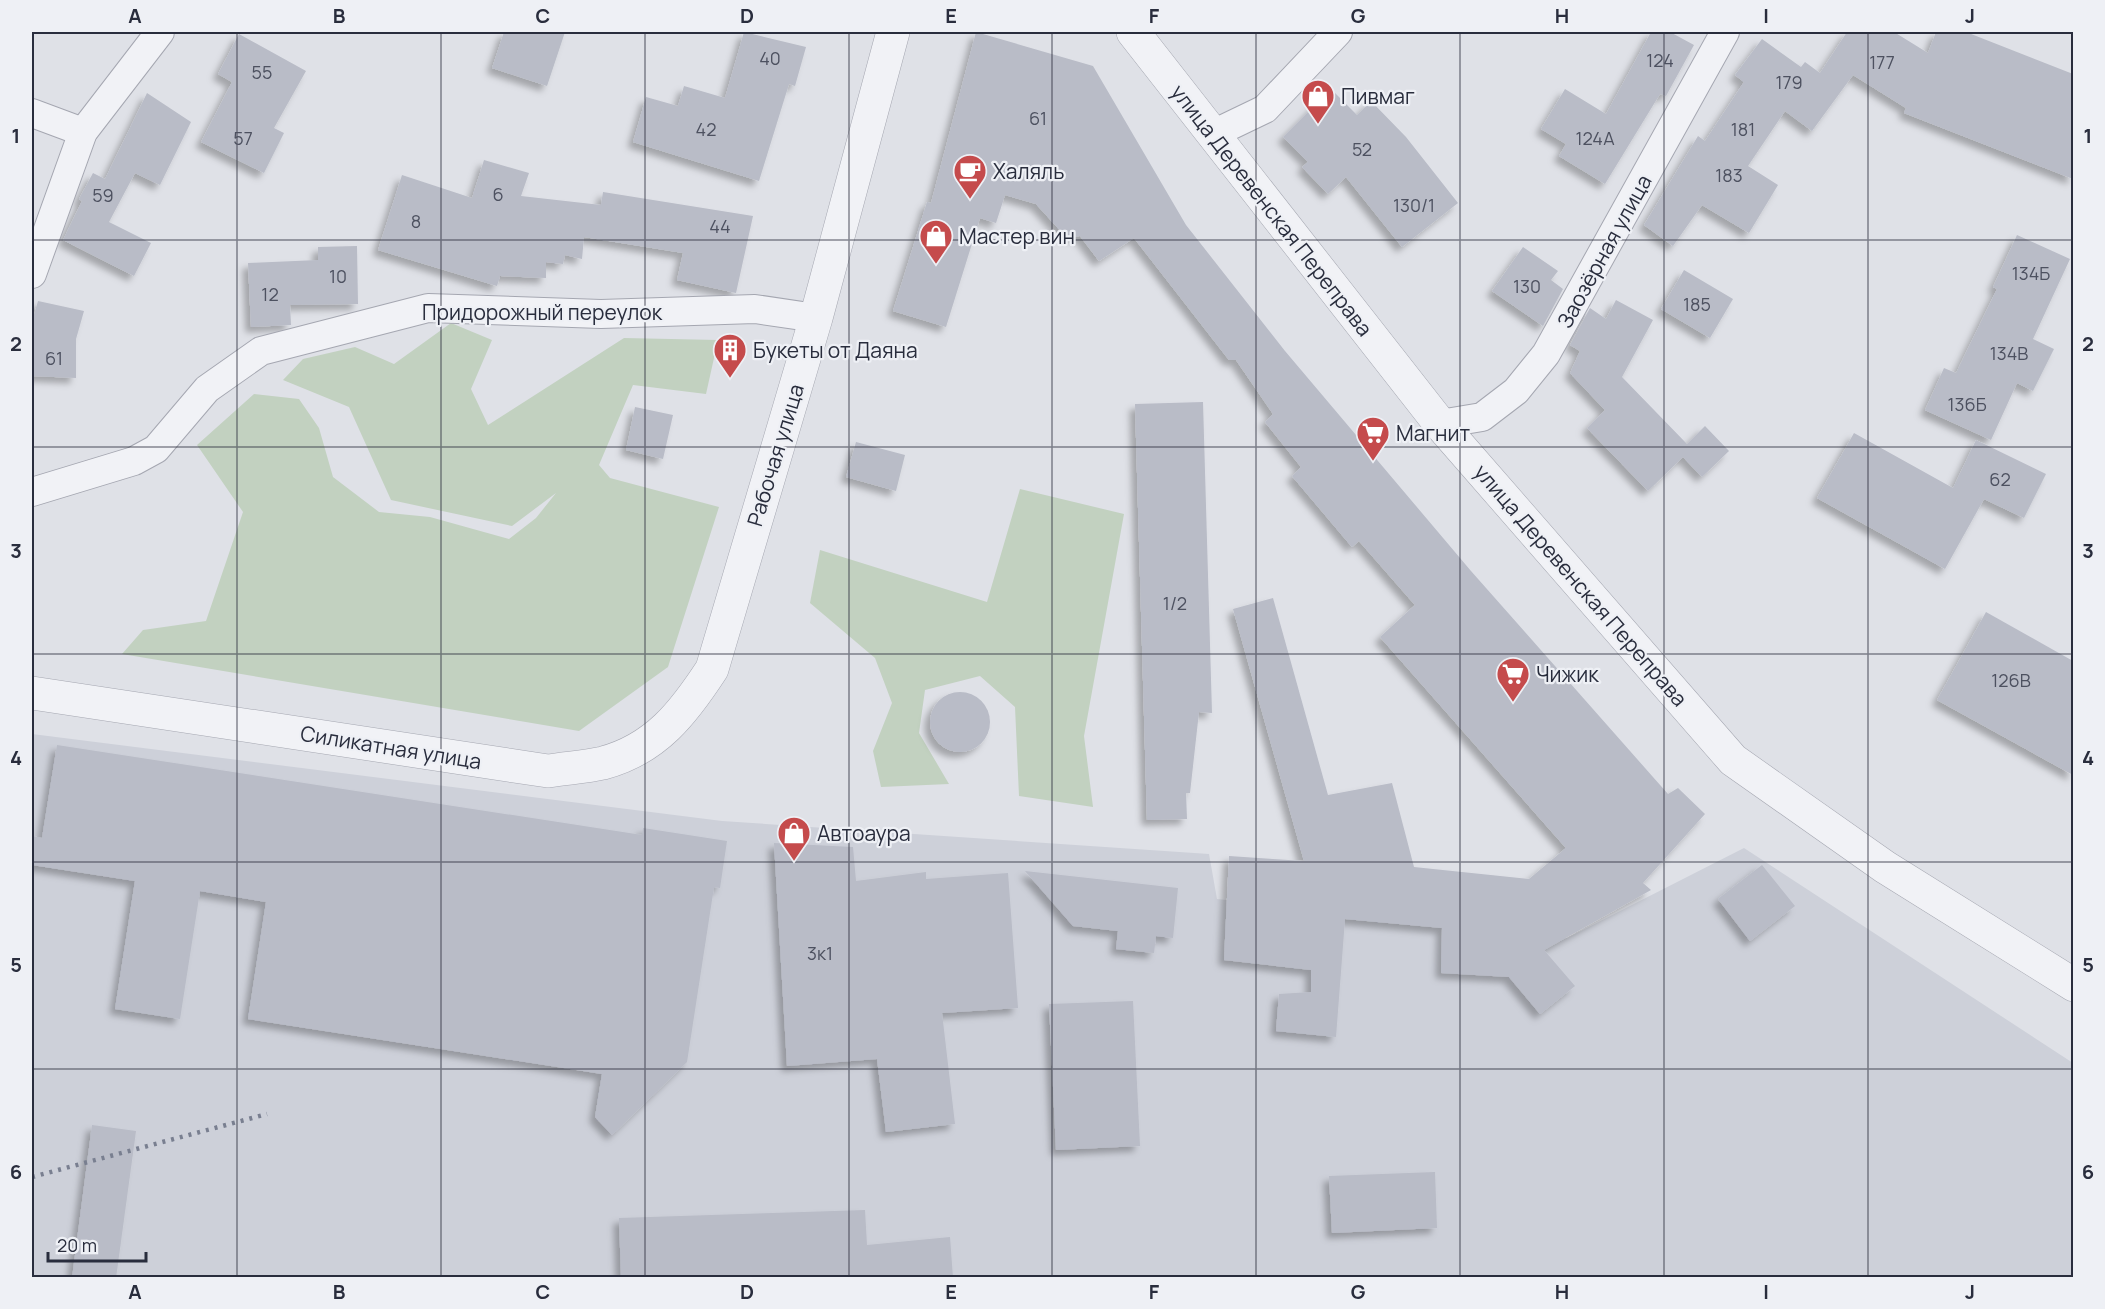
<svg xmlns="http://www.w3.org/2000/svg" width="2105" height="1309" viewBox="0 0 2105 1309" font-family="Manrope,sans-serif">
  <defs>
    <filter id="shadow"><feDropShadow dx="-5.5" dy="5.5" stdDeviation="3" flood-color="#0004"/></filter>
  </defs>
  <rect width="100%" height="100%" fill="#dfe1e7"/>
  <polygon fill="#cdd0d9" points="32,734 722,821 1209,854 1217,899 1567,938 1744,848 2073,1063 2073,1277 32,1278"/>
  <g fill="#c2d1c0">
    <polygon points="451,323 492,340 471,389 488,425 624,338 718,340 706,394 633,385 599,465 610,478 719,507 668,667 579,731 122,654 143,630 206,621 243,512 197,445 254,394 299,399 319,428 333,477 379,512 430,517 509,539 536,518 556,493 512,526 391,500 349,407 283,380 303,359 355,347 394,364"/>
    <polygon points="1020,489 1124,514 1084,736 1093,807 1019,796 1015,707 980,676 925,690 919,733 949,784 881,787 873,751 892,703 875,658 810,603 820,550 987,602"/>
  </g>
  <g fill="#b9bcc7" filter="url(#shadow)">
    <polygon points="504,32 565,32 547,86 492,68"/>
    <polygon points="744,32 806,47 795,86 789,84 759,181 633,142 646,97 678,106 684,86 725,98"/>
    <polygon points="976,32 1093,66 1186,225 1285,351 1471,571 1668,794 1678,788 1705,814 1643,883 1651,890 1544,950 1575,986 1540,1014 1509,977 1441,973 1442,928 1345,919 1336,1037 1276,1031 1279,994 1311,992 1311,970 1224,960 1229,856 1304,861 1233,609 1273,598 1328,795 1392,783 1414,867 1529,879 1566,848 1380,637 1415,605 1359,541 1352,547 1292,476 1301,467 1265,422 1273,414 1236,360 1229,360 1134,238 1099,261 1080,236 1066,237 1036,204 1005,195 996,223 980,218 946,327 893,311 927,202 931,203"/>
    <polygon points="1651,32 1670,32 1694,45 1666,96 1660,94 1605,184 1559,156 1566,144 1541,129 1565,89 1606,114"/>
    <polygon points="1847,32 1894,32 1928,53 1936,32 1966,32 2073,74 2073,179 1904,113 1906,108 1853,75 1812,131 1785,111 1748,166 1778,185 1749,233 1702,205 1673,246 1644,225 1698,136 1705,141 1744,82 1735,75 1762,39 1801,67 1805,62 1820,73"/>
    <polygon points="239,34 306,71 274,128 284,133 264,173 201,142 232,82 218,74"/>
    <polygon points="1331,89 1357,115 1371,101 1406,137 1458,203 1402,247 1346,177 1328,194 1302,167 1308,162 1283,137"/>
    <polygon points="147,93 191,122 160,185 135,173 109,222 151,243 134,276 63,240 82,201 79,199 93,173 105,179"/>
    <polygon points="484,160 529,173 521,196 601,205 603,192 753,216 736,293 677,280 683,253 584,237 582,259 565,255 563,264 546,262 546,278 500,276 497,286 378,250 402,175 472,198"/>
    <polygon points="2017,235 2070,259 2033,339 2054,349 2033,391 2017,383 1991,440 1925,410 1944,368 1956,373 1997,289 1993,287"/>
    <polygon points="357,246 358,304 290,305 291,325 251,327 248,263 318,260 318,247"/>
    <polygon points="1523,247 1558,271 1551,280 1563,289 1543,326 1492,291"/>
    <polygon points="1684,270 1733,299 1710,338 1661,309"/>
    <polygon points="1616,300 1653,320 1622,377 1687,444 1705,426 1729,451 1702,477 1683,457 1648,491 1587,428 1605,410 1570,373 1580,351 1570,345 1590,308 1606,319"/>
    <polygon points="38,301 84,311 76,339 76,378 32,376 32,322"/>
    <polygon points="1203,402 1212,713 1199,712 1190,793 1186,793 1187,819 1147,820 1135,404"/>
    <polygon points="635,407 673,415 663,459 626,450"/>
    <polygon points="1854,433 1953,488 1976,440 2046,474 2024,518 1984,499 1945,569 1817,498"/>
    <polygon points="856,442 905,455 896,491 846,477"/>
    <polygon points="1986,612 2073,661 2073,775 1937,700"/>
    <circle cx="960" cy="722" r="30"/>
    <polygon points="57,745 642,835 643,828 727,841 720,888 714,887 687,1062 612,1135 595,1117 602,1074 248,1019 266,902 200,891 180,1019 115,1009 135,881 32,865 32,836 42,838"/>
    <polygon points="774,843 853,847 856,881 926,872 926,879 1008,873 1018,1008 942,1013 955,1124 886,1132 877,1059 787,1066"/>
    <polygon points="1762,865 1795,906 1750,941 1718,899"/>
    <polygon points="1025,871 1178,888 1173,938 1156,936 1154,953 1116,949 1118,931 1073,926"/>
    <polygon points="1133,1001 1140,1146 1056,1150 1049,1004"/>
    <polygon points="92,1125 136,1131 116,1278 72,1278"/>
    <polygon points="1435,1172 1437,1228 1332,1233 1329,1176"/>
    <polygon points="865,1210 867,1245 950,1237 953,1278 621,1278 619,1218"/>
  </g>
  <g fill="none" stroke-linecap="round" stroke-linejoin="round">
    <g stroke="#a5a7b1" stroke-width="30">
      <g id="minor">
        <polyline points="32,113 83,132"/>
        <polyline points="1213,134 1265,109 1338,32"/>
        <polyline points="32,274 83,132 160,32"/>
        <polyline points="1440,424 1482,417 1516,391 1546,354 1725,32"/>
        <polyline points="32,492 134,461 156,449 207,389 261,351 428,308 601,314 755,309 816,318"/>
      </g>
    </g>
    <g stroke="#a5a7b1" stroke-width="34">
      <g id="tertiary">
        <polyline points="1133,32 1440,424 1733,760 1885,867 2074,985"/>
        <path d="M 32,693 L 548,771 C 566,768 586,767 603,763 C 656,749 684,712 712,669 L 816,318 L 893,32"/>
      </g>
    </g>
    <use href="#minor" stroke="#f1f2f6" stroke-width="28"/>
    <use href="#tertiary" stroke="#f1f2f6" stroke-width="33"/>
    <polyline stroke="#797f90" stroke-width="4.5" stroke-dasharray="3 6" stroke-linecap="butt" points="32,1177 267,1114"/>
  </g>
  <path fill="none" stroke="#292d3d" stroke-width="1.5" stroke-opacity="0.55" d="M 237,32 L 237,1278M 441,32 L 441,1278M 645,32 L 645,1278M 849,32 L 849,1278M 1052,32 L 1052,1278M 1256,32 L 1256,1278M 1460,32 L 1460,1278M 1664,32 L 1664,1278M 1868,32 L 1868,1278M 32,240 L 2074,240M 32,447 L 2074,447M 32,654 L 2074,654M 32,862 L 2074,862M 32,1069 L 2074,1069"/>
  <defs>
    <g id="shop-pin" transform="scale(1.725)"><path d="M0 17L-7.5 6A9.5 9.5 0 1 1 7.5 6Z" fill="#c54b4c" stroke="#eef0f5"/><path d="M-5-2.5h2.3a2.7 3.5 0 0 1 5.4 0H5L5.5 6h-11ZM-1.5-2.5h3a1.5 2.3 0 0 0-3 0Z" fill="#fff"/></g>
    <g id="cafe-pin" transform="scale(1.725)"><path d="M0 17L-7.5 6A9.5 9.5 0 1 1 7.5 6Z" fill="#c54b4c" stroke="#eef0f5"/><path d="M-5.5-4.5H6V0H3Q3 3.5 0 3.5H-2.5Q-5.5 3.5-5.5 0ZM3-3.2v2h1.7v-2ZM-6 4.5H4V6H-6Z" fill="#fff"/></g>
    <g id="building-pin" transform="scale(1.725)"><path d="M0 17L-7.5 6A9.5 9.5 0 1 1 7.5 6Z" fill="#c54b4c" stroke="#eef0f5"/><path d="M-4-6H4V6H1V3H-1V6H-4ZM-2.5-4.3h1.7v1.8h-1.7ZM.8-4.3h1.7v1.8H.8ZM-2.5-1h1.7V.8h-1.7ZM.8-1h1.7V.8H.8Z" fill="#fff"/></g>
    <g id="supermarket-pin" transform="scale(1.725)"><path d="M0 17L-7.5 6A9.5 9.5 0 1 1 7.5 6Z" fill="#c54b4c" stroke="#eef0f5"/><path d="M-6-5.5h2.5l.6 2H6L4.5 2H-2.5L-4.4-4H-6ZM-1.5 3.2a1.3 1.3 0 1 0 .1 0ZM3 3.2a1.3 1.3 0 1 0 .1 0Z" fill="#fff"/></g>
  </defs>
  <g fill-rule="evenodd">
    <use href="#shop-pin" x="1318" y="96"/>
    <use href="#cafe-pin" x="970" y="171"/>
    <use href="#shop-pin" x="936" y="236"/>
    <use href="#building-pin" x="730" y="350"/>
    <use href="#supermarket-pin" x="1373" y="433"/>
    <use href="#supermarket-pin" x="1513" y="674"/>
    <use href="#shop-pin" x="794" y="833"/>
  </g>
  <g text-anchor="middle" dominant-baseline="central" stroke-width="4.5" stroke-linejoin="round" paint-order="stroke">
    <g font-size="18" fill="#4d5160">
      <text x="770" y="58">40</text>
      <text x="1660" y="60">124</text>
      <text x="1882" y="62">177</text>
      <text x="262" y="72">55</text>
      <text x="1789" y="82">179</text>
      <text x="1038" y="118">61</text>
      <text x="706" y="129">42</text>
      <text x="1743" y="129">181</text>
      <text x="243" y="138">57</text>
      <text x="1595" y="138">124А</text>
      <text x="1362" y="149">52</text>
      <text x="1729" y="175">183</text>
      <text x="498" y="194">6</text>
      <text x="103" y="195">59</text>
      <text x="1414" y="205">130/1</text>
      <text x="416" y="221">8</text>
      <text x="720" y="226">44</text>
      <text x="2031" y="273">134Б</text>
      <text x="338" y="276">10</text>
      <text x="1527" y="286">130</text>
      <text x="270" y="294">12</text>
      <text x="1697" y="304">185</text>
      <text x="2009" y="353">134В</text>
      <text x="54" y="358">61</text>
      <text x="1967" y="404">136Б</text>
      <text x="2000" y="479">62</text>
      <text x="1175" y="603">1/2</text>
      <text x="2011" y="680">126В</text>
      <text x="820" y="953">3к1</text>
    </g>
    <g font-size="21" fill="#292d3d" stroke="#eef0f5" text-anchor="start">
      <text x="1341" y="96">Пивмаг</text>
      <text x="993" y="171">Халяль</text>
      <text x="959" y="236">Мастер вин</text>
      <text x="753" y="350">Букеты от Даяна</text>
      <text x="1396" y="433">Магнит</text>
      <text x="1536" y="674">Чижик</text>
      <text x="817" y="833">Автоаура</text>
    </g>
    <g font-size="21" fill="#292d3d" stroke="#eef0f5">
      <text transform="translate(1272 210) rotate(52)">улица Деревенская Переправа</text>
      <text transform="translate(1604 251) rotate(-61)">Заозёрная улица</text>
      <text x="542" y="312">Придорожный переулок</text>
      <text transform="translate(775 455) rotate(-73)">Рабочая улица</text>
      <text transform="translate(1581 585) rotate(49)">улица Деревенская Переправа</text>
      <text transform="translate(391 747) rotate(9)">Силикатная улица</text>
    </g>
  </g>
  <rect width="2105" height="1309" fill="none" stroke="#eef0f5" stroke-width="66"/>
  <path d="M48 1252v9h98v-9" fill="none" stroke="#292d3d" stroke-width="3"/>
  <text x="57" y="1252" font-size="18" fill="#292d3d" stroke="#eef0f5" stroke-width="4.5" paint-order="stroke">20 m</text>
  <rect x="33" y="33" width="2039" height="1243" fill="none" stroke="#292d3d" stroke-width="2"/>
  <g font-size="20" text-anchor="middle" font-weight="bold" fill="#292d3d">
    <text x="135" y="23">A</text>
    <text x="339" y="23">B</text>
    <text x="543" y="23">C</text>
    <text x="747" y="23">D</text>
    <text x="951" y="23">E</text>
    <text x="1154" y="23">F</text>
    <text x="1358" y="23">G</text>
    <text x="1562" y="23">H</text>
    <text x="1766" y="23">I</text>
    <text x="1970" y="23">J</text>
    <text x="16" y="143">1</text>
    <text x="2088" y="143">1</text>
    <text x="16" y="351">2</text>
    <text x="2088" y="351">2</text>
    <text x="16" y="558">3</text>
    <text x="2088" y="558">3</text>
    <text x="16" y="765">4</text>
    <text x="2088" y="765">4</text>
    <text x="16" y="972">5</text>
    <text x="2088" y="972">5</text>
    <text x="16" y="1179">6</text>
    <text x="2088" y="1179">6</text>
    <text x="135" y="1299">A</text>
    <text x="339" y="1299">B</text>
    <text x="543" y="1299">C</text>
    <text x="747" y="1299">D</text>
    <text x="951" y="1299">E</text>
    <text x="1154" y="1299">F</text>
    <text x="1358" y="1299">G</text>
    <text x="1562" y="1299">H</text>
    <text x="1766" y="1299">I</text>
    <text x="1970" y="1299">J</text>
  </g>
</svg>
